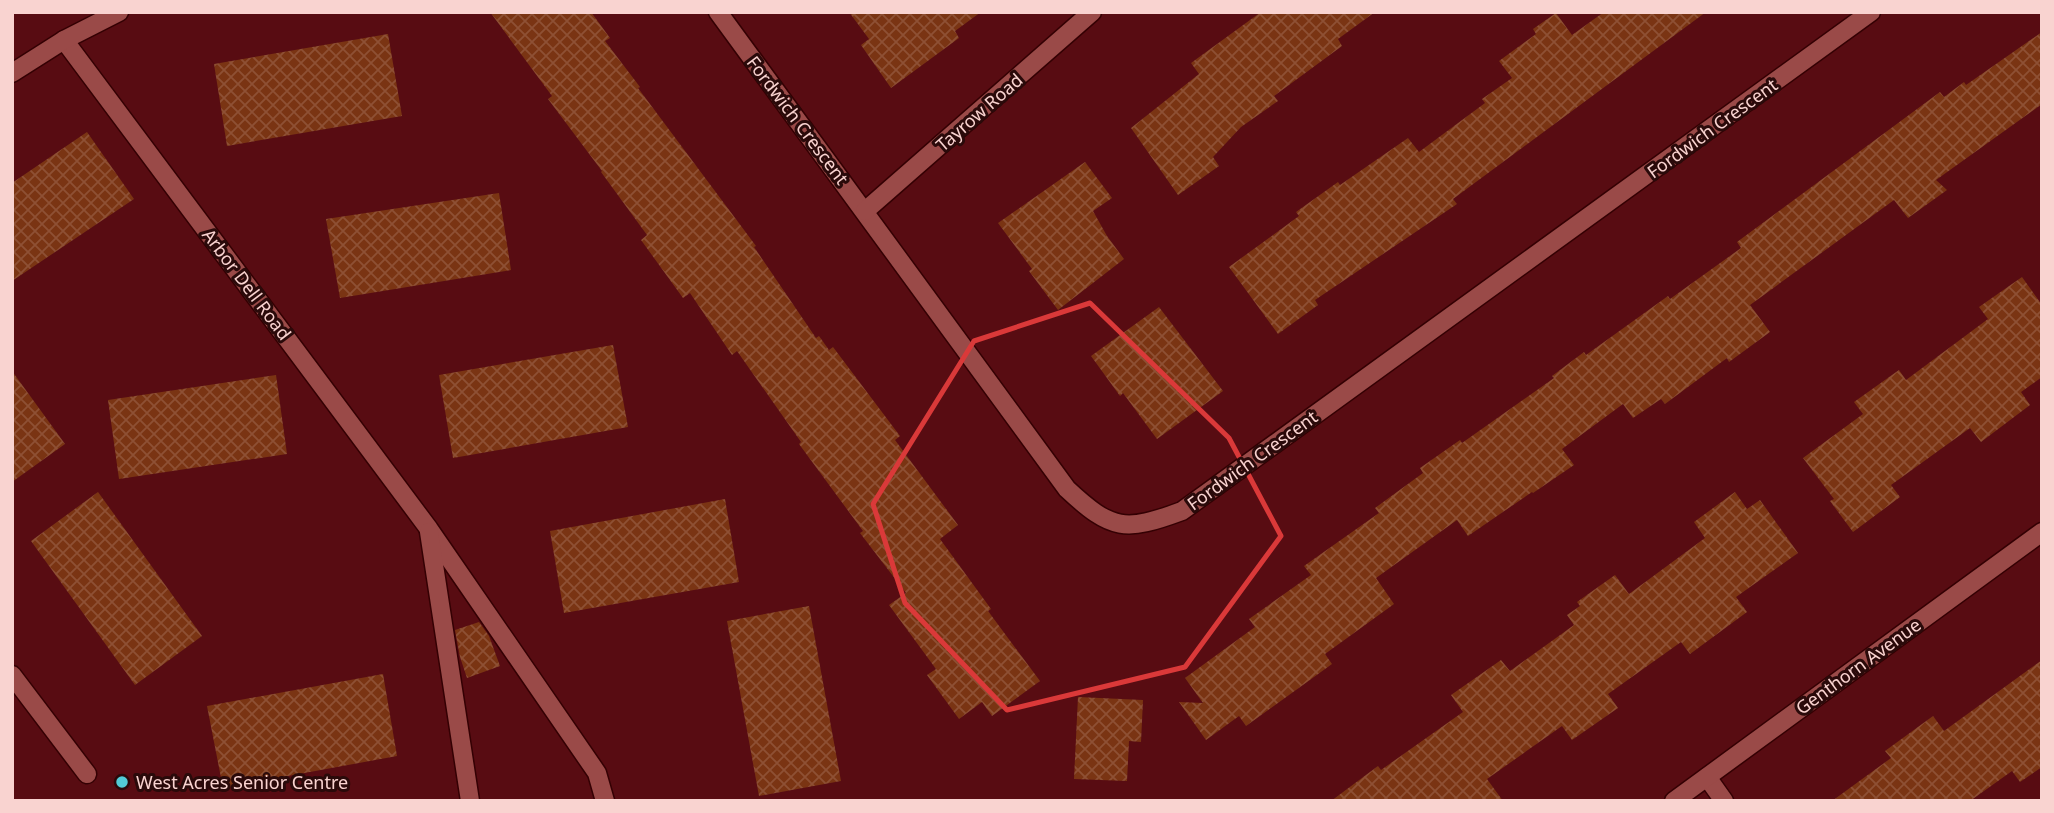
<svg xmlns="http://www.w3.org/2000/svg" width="2054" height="813" viewBox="0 0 2054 813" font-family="'Noto Sans',sans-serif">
  <defs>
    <pattern id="building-cross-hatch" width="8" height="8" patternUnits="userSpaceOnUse" patternTransform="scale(1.75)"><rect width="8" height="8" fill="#7a3413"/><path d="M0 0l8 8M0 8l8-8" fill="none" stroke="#8e5034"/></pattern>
  </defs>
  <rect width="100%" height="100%" fill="#580c12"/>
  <g fill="url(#building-cross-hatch)">
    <polygon points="490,12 591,12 610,38 605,41 640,87 638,88 756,246 754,247 816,338 819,336 829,350 833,347 900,436 895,440 958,525 940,539 991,609 988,611 1040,681 992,716 982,702 959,719 927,675 936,669 889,605 906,593 860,533 863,531 799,444 801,442 737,351 732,355 690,293 683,298 641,240 647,235 601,172 602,171 548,99 552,96"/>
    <polygon points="849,12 981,12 955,31 959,38 891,88 861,45 869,39"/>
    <polygon points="1261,12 1375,12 1338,39 1342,46 1274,96 1278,101 1241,127 1213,157 1219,166 1178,195 1131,128 1199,74 1191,63"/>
    <polygon points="1604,12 1706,12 1453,199 1457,204 1315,300 1318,305 1278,334 1229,267 1299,216 1296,212 1338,182 1340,185 1408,138 1419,152 1485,103 1482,99 1512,78 1499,61 1536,34 1533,29 1556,13 1572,35"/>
    <polygon points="2042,32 2042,104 1936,180 1947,190 1908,218 1894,200 1750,305 1770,332 1729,362 1727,358 1665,404 1661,399 1633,418 1623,404 1562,449 1574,465 1533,493 1532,492 1468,536 1457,520 1376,578 1394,604 1325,654 1332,664 1246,726 1239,716 1206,740 1179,702 1203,703 1185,678 1255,627 1249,619 1311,575 1304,566 1379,513 1375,508 1423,473 1420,468 1460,440 1462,443 1554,378 1552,376 1584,352 1586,355 1668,296 1670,299 1741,248 1737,242 1940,92 1944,97 1964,82 1966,85"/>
    <polygon points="388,34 402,116 227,146 214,64"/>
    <polygon points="87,132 134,199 12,281 12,183"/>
    <polygon points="1085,162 1112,198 1093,211 1107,236 1124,259 1058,310 1029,271 1032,269 998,223"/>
    <polygon points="499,193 511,270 340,298 326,219"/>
    <polygon points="2022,277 2042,305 2042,377 2021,392 2030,405 1981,442 1970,428 1891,485 1900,497 1853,532 1830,501 1834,499 1803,458 1863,414 1854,402 1899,370 1906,380 1988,319 1979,307"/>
    <polygon points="1159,307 1223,391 1157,439 1123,393 1120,396 1091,356"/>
    <polygon points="613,345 628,427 453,458 439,375"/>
    <polygon points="12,371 65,444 12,482"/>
    <polygon points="276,375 287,454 119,479 108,400"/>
    <polygon points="98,492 202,636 135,685 31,541"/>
    <polygon points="1735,492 1747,509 1760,500 1798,553 1736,597 1747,612 1690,654 1681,642 1608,694 1618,708 1572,740 1562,726 1487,779 1503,801 1331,801 1378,766 1381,770 1463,712 1451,695 1501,660 1510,671 1574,625 1567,615 1580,606 1577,602 1615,575 1629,594 1705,538 1694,522"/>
    <polygon points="725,499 739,582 564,613 550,531"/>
    <polygon points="809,606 841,781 759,796 727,621"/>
    <polygon points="479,622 489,636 500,666 467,678 460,657 455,630"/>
    <polygon points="2042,660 2042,767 2020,782 2012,771 1970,801 1832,801 1891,758 1885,751 1933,716 1944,731"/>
    <polygon points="383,674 397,756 223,788 207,706"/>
    <polygon points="1078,697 1143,700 1141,742 1129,741 1127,781 1074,779"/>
  </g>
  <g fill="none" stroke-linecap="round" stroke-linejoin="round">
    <g stroke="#340003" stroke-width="21">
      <polyline id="lane" points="12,675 87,774"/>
    </g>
    <g stroke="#340003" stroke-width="21">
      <g id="street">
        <path d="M 718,12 L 1067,489 C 1112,531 1125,532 1182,511 L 1871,12"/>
        <polyline points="64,40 429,529 597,773 605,801"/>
        <polyline points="12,73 64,40 119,12"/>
        <polyline points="865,211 1092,12"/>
        <polyline points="429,532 470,801"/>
        <polyline points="1707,777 1724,801"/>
        <polyline points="1674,801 2042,532"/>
      </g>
    </g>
    <use href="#lane" stroke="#9a4a48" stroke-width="18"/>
    <use href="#street" stroke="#9a4a48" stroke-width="18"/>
  </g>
  <path fill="none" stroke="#da3939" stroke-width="5" stroke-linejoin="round" d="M 1090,303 L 1229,438 L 1281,536 L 1185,667 L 1007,710 L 905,603 L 873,504 L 974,341 Z"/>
  <circle fill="#52ccd6" stroke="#2a0a0a" stroke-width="2.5" cx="122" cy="782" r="7"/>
  <g text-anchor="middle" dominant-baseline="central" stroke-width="6" stroke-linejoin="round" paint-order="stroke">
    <g font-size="18" fill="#f9d3d0" stroke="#2a0a0a">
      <text transform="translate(979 112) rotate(-41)">Tayrow Road</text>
      <text transform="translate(798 120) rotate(53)">Fordwich Crescent</text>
      <text transform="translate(1712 128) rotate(-36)">Fordwich Crescent</text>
      <text transform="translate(247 284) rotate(53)">Arbor Dell Road</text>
      <text transform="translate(1252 460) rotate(-36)">Fordwich Crescent</text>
      <text transform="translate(1858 666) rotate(-36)">Genthorn Avenue</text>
    </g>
    <g font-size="18" fill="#f9d3d0" stroke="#2a0a0a" text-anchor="start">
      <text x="136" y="782">West Acres Senior Centre</text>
    </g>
  </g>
  <rect width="2054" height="813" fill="none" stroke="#f9d3d0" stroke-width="28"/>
</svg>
